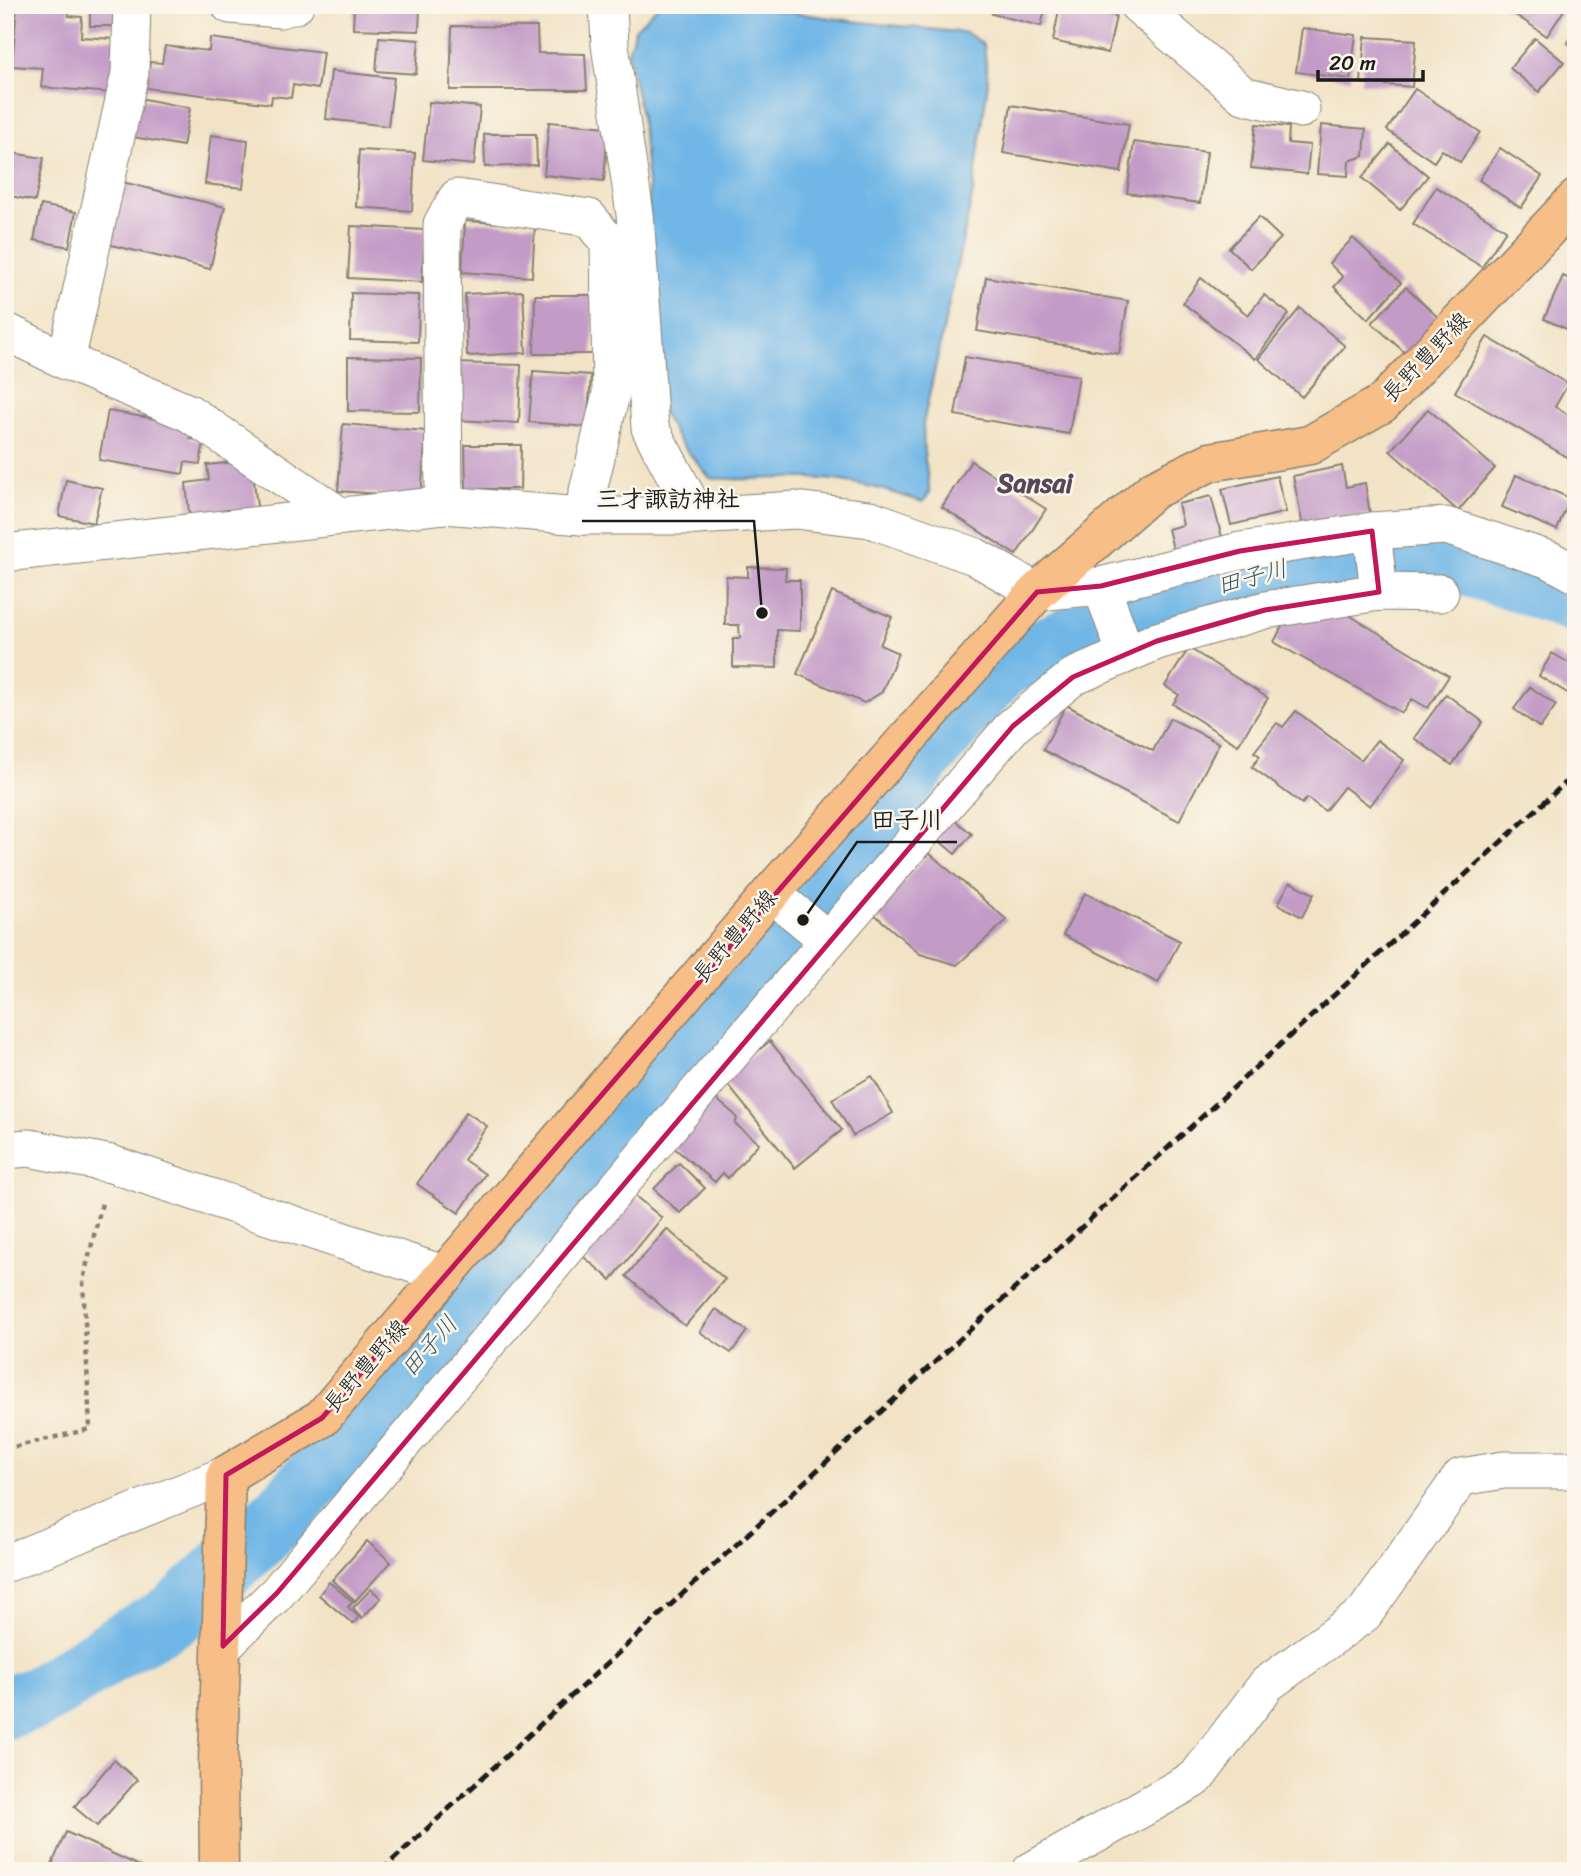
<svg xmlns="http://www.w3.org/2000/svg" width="1581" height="1876" viewBox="0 0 1581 1876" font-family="Sriracha,'Klee One',sans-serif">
  <rect width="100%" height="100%" fill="#fbf7ec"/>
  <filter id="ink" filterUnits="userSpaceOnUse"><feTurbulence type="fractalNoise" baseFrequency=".0143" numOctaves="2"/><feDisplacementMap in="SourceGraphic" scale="14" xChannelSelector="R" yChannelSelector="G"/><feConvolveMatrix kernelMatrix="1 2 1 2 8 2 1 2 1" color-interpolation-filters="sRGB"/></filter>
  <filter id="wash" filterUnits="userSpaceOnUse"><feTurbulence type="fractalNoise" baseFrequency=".00686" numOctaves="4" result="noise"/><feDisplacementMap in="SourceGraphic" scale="28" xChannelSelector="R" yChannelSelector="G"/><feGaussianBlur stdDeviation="1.57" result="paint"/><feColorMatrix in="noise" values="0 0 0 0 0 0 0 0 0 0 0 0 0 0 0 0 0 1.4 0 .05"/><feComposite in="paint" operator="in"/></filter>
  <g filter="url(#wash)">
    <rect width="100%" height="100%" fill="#f2e3c6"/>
    <path fill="#6fb6e6" stroke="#466981" stroke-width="2" d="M 659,5 L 738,5 L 860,22 L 967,33 L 984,45 L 988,82 L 973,192 L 923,424 L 924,453 L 930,492 L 923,502 C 891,492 857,481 823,479 C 786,475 748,482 710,478 L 679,441 L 654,399 L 648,183 L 641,116 L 628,52 L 635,29 Z"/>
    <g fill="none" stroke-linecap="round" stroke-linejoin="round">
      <polyline stroke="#6fb6e6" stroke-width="63" points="5,1708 39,1697 127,1641 175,1615 280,1516 803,920 920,760 1001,666 1173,598 1314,560 1438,556 1521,581 1576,602"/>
    </g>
    <g id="blocks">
      <g fill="#c39bc7">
        <polygon points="17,5 70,5 69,16 82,17 81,37 116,39 111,93 41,87 43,68 12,66"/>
        <polygon points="90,5 123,5 122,26 90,26"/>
        <polygon points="354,5 420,5 419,31 353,29"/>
        <polygon points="994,5 1046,5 1041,26 992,14"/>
        <polygon points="1060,5 1116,16 1108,53 1053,41"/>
        <polygon points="1501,5 1557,5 1564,10 1547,36"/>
        <polygon points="452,26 537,27 538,53 585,54 587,90 450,90"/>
        <polygon points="1302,28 1356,35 1350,79 1296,72"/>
        <polygon points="1576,28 1576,48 1567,43"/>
        <polygon points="379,37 419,40 416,74 376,71"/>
        <polygon points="1365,37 1416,40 1412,87 1361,83"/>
        <polygon points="210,38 323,52 318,89 293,85 291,98 272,96 271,104 146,88 150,62 162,63 165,46 209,51"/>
        <polygon points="1535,38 1564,62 1539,92 1510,68"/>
        <polygon points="331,71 394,78 388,126 326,119"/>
        <polygon points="1415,89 1480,132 1460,162 1442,150 1434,162 1387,130"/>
        <polygon points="129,96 190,108 183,146 122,135"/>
        <polygon points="429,102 480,107 474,165 423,160"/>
        <polygon points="1011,105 1129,124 1121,172 1003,153"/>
        <polygon points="549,122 608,127 604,181 544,175"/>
        <polygon points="1256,124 1289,127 1288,143 1310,145 1307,174 1251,168"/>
        <polygon points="1321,125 1366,129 1364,156 1349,161 1348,176 1317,174"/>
        <polygon points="484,134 536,134 537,165 485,167"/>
        <polygon points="211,135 248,140 243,188 205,184"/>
        <polygon points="1134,142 1207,152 1200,203 1127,193"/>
        <polygon points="1390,144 1428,176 1400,210 1362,178"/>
        <polygon points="1500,148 1542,176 1521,208 1479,180"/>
        <polygon points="359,150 415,153 412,211 356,207"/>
        <polygon points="11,153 44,158 35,201 5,195"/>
        <polygon points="118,181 225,207 210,269 103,243"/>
        <polygon points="1436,187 1506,230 1482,267 1413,224"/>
        <polygon points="41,205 76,212 69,247 34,240"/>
        <polygon points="1259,217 1281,238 1251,269 1229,248"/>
        <polygon points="465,221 535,225 532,277 462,272"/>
        <polygon points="351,226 425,230 422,282 348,278"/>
        <polygon points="1353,238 1401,283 1368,319 1334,287 1343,277 1329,263"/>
        <polygon points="1563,276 1576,282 1576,333 1544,319"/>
        <polygon points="986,277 1128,301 1119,354 977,331"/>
        <polygon points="1201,278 1248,315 1264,295 1289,314 1255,359 1183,303"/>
        <polygon points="1406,287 1446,325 1413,360 1372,323"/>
        <polygon points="523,291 526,353 467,356 465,294"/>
        <polygon points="351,293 419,295 418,342 350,340"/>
        <polygon points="535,295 593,295 593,354 534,354"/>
        <polygon points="1300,308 1345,346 1302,397 1258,359"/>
        <polygon points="1487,337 1568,384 1555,407 1576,419 1576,462 1455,392"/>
        <polygon points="348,357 421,358 420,412 348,411"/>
        <polygon points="965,357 1079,376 1069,434 955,415"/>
        <polygon points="457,363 521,365 519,423 454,420"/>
        <polygon points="533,371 591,375 587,427 529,422"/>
        <polygon points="1428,409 1495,468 1458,511 1390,451"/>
        <polygon points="108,411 192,425 190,439 204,441 200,464 185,462 183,474 99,460"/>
        <polygon points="343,424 426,431 421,497 338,491"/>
        <polygon points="465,445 521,445 520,489 466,489"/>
        <polygon points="971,461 1046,509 1016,555 942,507"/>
        <polygon points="237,462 253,473 258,515 190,523 186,483 209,480 207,465"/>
        <polygon points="1342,466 1346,487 1365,483 1370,514 1303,527 1293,476"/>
        <polygon points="1516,475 1570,498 1557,530 1502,507"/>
        <polygon points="1277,476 1286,512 1231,525 1222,489"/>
        <polygon points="66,480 102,488 94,523 59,516"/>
        <polygon points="1211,496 1223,541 1174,553 1168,529 1183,525 1178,504"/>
        <polygon points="748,567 786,568 785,580 800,580 800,631 777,630 777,668 733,667 733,638 740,638 739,625 725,625 726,576 748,577"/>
        <polygon points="832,592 892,617 880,645 898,653 882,692 864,703 797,674"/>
        <polygon points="1331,604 1449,676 1428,708 1412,699 1402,713 1274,642 1290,610"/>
        <polygon points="1189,648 1268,698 1238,745 1173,704 1179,695 1165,686"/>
        <polygon points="1552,653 1576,667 1576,698 1539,676"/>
        <polygon points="1530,687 1556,705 1540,728 1514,709"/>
        <polygon points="1446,694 1483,722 1452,765 1414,738"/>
        <polygon points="1066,705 1153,751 1170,718 1219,743 1179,821 1043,750"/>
        <polygon points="1296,711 1361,760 1377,740 1404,760 1370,806 1344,787 1325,811 1307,798 1302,804 1252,767 1260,756 1254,752 1277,723 1283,727"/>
        <polygon points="951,817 972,834 955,854 935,837"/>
        <polygon points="929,853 1007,920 957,965 920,954 874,914"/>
        <polygon points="1290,882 1314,894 1302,917 1278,904"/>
        <polygon points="1085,893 1180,941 1158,983 1063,935"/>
        <polygon points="770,1041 842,1130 795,1168 723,1079"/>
        <polygon points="872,1076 893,1113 853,1136 832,1099"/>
        <polygon points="709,1093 734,1114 737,1119 735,1124 759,1143 728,1178 723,1173 715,1182 667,1142"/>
        <polygon points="466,1112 487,1126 464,1160 485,1174 459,1213 417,1184"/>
        <polygon points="679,1163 705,1188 680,1213 654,1189"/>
        <polygon points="629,1191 662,1218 611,1280 578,1252"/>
        <polygon points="667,1229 725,1279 685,1326 626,1276"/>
        <polygon points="716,1309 747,1331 731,1353 700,1332"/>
        <polygon points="367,1541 391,1562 355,1601 332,1580"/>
        <polygon points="329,1582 353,1602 348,1607 359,1617 353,1624 319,1595"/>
        <polygon points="371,1589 381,1598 362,1618 353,1608"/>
        <polygon points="114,1760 137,1780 97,1826 74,1807"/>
        <polygon points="66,1832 146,1869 145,1871 49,1871"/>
      </g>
    </g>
  </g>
  <g filter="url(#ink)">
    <use href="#blocks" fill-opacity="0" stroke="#878071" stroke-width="2"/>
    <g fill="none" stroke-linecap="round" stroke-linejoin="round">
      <g stroke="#878071" stroke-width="39">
        <g id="minor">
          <polyline points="230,5 280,9 295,5"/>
          <polyline points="608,5 610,45 635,214 650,428 697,516"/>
          <polyline points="1138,5 1243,95 1301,109"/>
          <polyline points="5,331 66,361 189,413 340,516"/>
          <polyline points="66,361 130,73 132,5"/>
          <polyline points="444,505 442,224 457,198 589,218 609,243 611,394 582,516"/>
          <polyline points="1372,531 1379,592"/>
          <polyline points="5,553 444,505 582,516 697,516 795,510 870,519 974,556 1037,592 1101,586 1240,551 1372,531 1446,526 1550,560 1576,574"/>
          <polyline points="1101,586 1126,654"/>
          <polyline points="771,893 828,940"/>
          <polyline points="5,1150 29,1148 111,1164 446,1275"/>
          <polyline points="5,1564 226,1475"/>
          <polyline points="223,1646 277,1593 686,1106 1013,726 1073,677 1157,641 1265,610 1379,592 1440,593"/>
          <polyline points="1031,1871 1196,1778 1267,1684 1364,1614 1461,1477 1504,1470 1576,1470"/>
        </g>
      </g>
      <g stroke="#878071" stroke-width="41">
        <polyline id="major" points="219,1871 218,1762 226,1475 322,1418 771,893 1037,592 1153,490 1210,462 1310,445 1383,403 1576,199"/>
      </g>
      <polyline stroke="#878071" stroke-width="4.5" stroke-dasharray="5 5" stroke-linecap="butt" points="5,1449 90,1429 83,1280 103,1199"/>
      <use href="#minor" stroke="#fff" stroke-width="37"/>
      <use href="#major" stroke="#f7be87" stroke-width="38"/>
      <polyline stroke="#1c1c1c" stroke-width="5" stroke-dasharray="10 5" stroke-linecap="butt" points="381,1871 1576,773"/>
    </g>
  </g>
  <path fill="none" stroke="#c2185b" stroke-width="5" stroke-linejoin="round" d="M 1372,531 L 1379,592 L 1265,610 L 1157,641 L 1073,677 L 1013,726 L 277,1593 L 223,1646 L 226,1475 L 322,1418 L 1037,592 L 1101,586 L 1240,551 Z"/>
  <g text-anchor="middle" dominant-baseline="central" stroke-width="5" stroke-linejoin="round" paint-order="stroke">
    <g font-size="23" fill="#1c1c1c" stroke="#fbf7ec">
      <text transform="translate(1426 357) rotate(-46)">長野豊野線</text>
      <text transform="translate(735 936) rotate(-49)">長野豊野線</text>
      <text transform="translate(366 1366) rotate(-49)">長野豊野線</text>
    </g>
    <g font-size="24" font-style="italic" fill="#3d5a6d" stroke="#fbf7ec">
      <text transform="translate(1252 577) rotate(-15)">田子川</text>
      <text transform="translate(429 1346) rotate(-49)">田子川</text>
    </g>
    <g font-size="26" font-weight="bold" fill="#564858" stroke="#fbf7ec">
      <text x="1035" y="483">Sansai</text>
    </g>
  </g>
  <path fill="none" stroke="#1c1c1c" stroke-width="2.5" d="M762 613L754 521H582M803 920L857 842H957"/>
  <g fill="#1c1c1c" stroke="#fbf7ec" stroke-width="2.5">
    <circle cx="762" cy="613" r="7"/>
    <circle cx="803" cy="920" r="7"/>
  </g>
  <g font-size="24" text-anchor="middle" font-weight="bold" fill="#1c1c1c" stroke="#fbf7ec" stroke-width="5" stroke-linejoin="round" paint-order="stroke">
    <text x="668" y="507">三才諏訪神社</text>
    <text x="907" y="828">田子川</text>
  </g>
  <rect width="1581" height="1876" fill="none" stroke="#fbf7ec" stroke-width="28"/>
  <path d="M1318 70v10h105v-10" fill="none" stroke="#1c1c1c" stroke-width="3.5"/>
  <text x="1329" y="70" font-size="21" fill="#1c1c1c" stroke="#fbf7ec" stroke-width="5" paint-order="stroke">20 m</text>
</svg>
